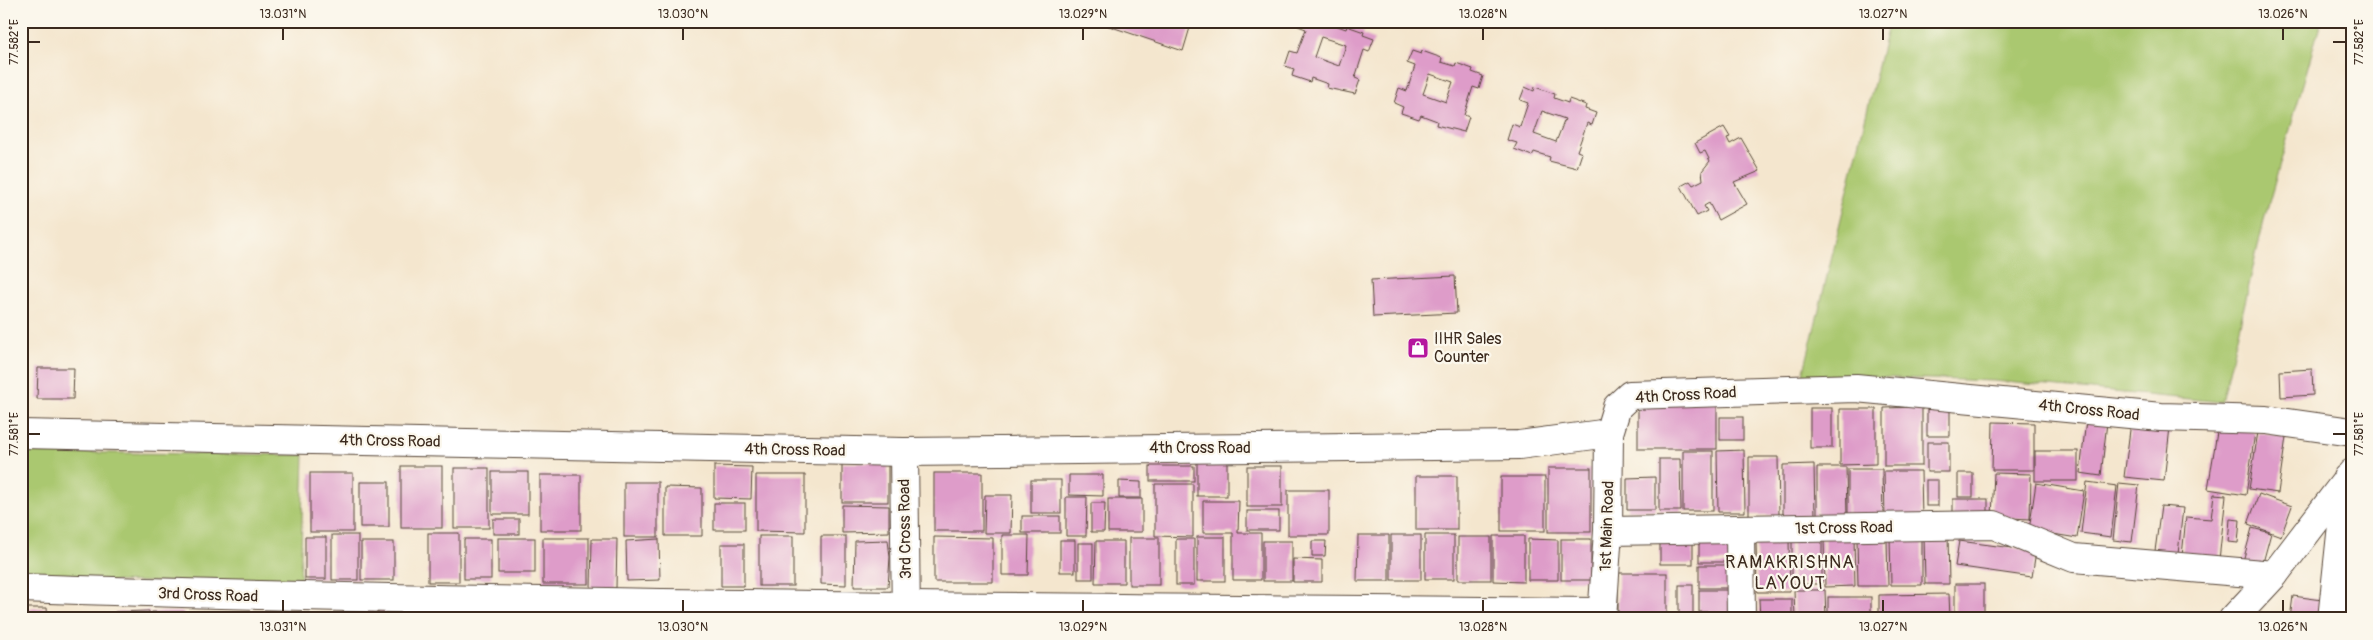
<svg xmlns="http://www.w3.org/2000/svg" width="2373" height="640" viewBox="0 0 2373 640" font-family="Pangolin,sans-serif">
  <rect width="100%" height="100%" fill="#fbf7ec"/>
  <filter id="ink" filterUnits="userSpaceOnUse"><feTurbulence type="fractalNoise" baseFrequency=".02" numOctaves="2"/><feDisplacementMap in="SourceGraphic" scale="10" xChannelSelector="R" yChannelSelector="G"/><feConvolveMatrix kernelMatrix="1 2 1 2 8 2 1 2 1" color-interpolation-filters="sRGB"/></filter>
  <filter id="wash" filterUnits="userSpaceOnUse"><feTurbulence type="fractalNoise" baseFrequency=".0096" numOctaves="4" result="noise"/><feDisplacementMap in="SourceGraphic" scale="20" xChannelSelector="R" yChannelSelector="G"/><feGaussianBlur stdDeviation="1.12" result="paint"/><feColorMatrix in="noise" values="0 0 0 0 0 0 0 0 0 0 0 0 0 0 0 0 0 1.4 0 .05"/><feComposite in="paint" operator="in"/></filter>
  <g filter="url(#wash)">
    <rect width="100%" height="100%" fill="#f4e6ce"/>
    <g fill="#aac86f" stroke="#727946">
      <polygon points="1889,21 2321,21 2264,220 2222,402 1994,381 1803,375"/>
      <polygon points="21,452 304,455 300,584 21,580"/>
    </g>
    <g id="blocks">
      <g fill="#de9cc9" fill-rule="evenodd">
        <polygon points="1094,21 1192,21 1183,51"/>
        <path d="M 1300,21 L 1333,21 L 1332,24 L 1346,29 L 1347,26 L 1364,32 L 1363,35 L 1374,39 L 1369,52 L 1364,50 L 1355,78 L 1360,80 L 1355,94 L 1327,88 L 1328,84 L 1311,78 L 1310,82 L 1292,76 L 1294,69 L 1285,66 L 1290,51 L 1297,53 L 1306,29 L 1298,26 ZM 1321,37 L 1346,45 L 1339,66 L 1314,57 Z"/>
        <polygon points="1584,21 1619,21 1617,26 1606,23 1604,28"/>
        <path d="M 1412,51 L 1421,54 L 1422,51 L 1442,58 L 1441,62 L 1455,66 L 1456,63 L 1473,69 L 1472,72 L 1483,76 L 1479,89 L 1473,87 L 1464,115 L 1469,117 L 1464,132 L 1436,125 L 1437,121 L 1421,115 L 1419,119 L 1401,113 L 1403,107 L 1394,103 L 1399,88 L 1407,91 L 1415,66 L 1407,63 ZM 1430,74 L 1453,82 L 1446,102 L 1423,94 Z"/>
        <path d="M 1525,87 L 1534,91 L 1535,87 L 1555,94 L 1554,98 L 1568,103 L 1569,99 L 1586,105 L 1585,109 L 1596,113 L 1592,125 L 1587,123 L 1577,151 L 1582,153 L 1577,168 L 1549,161 L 1550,157 L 1534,152 L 1532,156 L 1514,149 L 1517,143 L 1507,140 L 1512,124 L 1520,127 L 1528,103 L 1520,100 ZM 1542,111 L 1565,119 L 1556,142 L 1534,134 Z"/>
        <polygon points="1724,127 1730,137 1727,138 1730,144 1741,138 1760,171 1734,182 1747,204 1718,220 1709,203 1704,206 1707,211 1697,216 1681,186 1690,181 1693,185 1703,180 1702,171 1710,161 1705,151 1700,153 1695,143"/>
        <polygon points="1455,276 1457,313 1373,317 1371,280"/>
        <polygon points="21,366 27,366 26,400 21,400"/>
        <polygon points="38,368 74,368 73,399 37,399"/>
        <polygon points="2312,369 2313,395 2281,397 2280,371"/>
        <rect x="1638" y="400" width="79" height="49"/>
        <polygon points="1922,407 1922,466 1884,466 1884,408"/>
        <rect x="1810" y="408" width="22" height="40"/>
        <rect x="1927" y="408" width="23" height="28"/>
        <polygon points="1840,409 1876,409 1876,464 1840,465"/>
        <rect x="1720" y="417" width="23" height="23"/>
        <polygon points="2086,420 2107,422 2101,476 2080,473"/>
        <polygon points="1993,422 2034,423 2034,470 1992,470"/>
        <polygon points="2131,422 2170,427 2164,481 2124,477"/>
        <polygon points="2218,426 2255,432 2246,495 2208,489"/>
        <polygon points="2258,432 2286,437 2278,493 2249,489"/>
        <rect x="1927" y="442" width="22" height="30"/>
        <polygon points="1744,450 1745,512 1718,512 1717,451"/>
        <rect x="1683" y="451" width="30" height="60"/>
        <rect x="2035" y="451" width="43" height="30"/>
        <polygon points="1749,457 1778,457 1779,515 1749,515"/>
        <polygon points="1659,459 1680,459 1681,511 1659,511"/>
        <rect x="1197" y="462" width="30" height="34"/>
        <rect x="842" y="463" width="46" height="39"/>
        <polygon points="1814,464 1815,518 1783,518 1783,465"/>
        <rect x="401" y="466" width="41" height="62"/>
        <polygon points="714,466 752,467 751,499 714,498"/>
        <rect x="1150" y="466" width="44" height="15"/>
        <rect x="1247" y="466" width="35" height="41"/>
        <polygon points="1817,467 1846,467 1847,518 1817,518"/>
        <rect x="454" y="468" width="35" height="60"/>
        <rect x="1548" y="468" width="43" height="64"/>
        <polygon points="1848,469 1882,469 1883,519 1848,519"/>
        <polygon points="1884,471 1921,471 1922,518 1885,518"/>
        <rect x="492" y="472" width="36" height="42"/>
        <rect x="310" y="473" width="43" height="59"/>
        <rect x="934" y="473" width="48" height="58"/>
        <rect x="1958" y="473" width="15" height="24"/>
        <polygon points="1994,473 2031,474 2030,519 1992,517"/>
        <rect x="540" y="475" width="41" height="55"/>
        <polygon points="756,475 805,475 805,532 756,531"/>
        <polygon points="1069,475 1103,475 1103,496 1069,495"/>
        <rect x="1416" y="476" width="41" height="54"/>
        <rect x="1501" y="477" width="44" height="54"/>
        <polygon points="1655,477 1655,510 1627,510 1627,478"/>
        <rect x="1031" y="480" width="30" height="33"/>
        <rect x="1926" y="480" width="12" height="26"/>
        <polygon points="1119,481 1141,482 1141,498 1119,498"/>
        <rect x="360" y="482" width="29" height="45"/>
        <rect x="624" y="482" width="34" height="55"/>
        <polygon points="2087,482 2117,486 2111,537 2081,533"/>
        <polygon points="2036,483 2084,491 2077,538 2029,530"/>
        <polygon points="2119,483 2139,485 2132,542 2113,540"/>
        <polygon points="1155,484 1193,484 1193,537 1155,536"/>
        <polygon points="665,487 702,488 702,536 665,536"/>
        <rect x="1288" y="490" width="41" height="45"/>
        <polygon points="2214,494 2226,495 2219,560 2182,556 2186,517 2211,519"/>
        <polygon points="2259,494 2292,506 2281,536 2248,524"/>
        <polygon points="985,495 1012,495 1011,533 984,533"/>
        <polygon points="1066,497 1087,497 1086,536 1066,536"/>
        <rect x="1108" y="499" width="34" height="33"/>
        <rect x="1953" y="499" width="35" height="20"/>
        <polygon points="1203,501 1239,501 1238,533 1261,533 1261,580 1233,580 1233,533 1203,533"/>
        <rect x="714" y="503" width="31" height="27"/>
        <polygon points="1091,503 1105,503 1104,532 1091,532"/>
        <polygon points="842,505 889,506 889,532 842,533"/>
        <polygon points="2161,506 2183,508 2178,554 2155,551"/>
        <rect x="1247" y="511" width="32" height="19"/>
        <rect x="1022" y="516" width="38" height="17"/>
        <rect x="493" y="519" width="26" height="15"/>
        <polygon points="2230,519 2240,520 2238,543 2228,542"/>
        <polygon points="2252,528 2271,533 2261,570 2242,565"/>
        <rect x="428" y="533" width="31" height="49"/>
        <rect x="332" y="535" width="26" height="45"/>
        <polygon points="1002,535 1029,535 1028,575 1002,575"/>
        <polygon points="1358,535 1389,535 1389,581 1357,581"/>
        <rect x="1391" y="535" width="30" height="45"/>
        <rect x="1425" y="535" width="29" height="44"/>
        <polygon points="1922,535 1922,585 1891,585 1890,536"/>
        <polygon points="1924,535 1948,535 1949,584 1925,584"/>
        <rect x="759" y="536" width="34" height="50"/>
        <polygon points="821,536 846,536 846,585 821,584"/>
        <polygon points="1493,536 1524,536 1524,582 1493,581"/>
        <rect x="305" y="537" width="21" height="42"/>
        <polygon points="934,537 993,538 993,582 934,582"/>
        <rect x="1197" y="537" width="28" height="44"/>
        <rect x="1458" y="537" width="33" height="43"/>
        <polygon points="1854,537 1855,586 1825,587 1824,538"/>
        <rect x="498" y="538" width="37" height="35"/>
        <rect x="543" y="538" width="46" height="46"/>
        <rect x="1129" y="538" width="30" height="47"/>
        <rect x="464" y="539" width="27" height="40"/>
        <polygon points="592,539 617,539 616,588 591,588"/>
        <polygon points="659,539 660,580 627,581 626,541"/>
        <rect x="1176" y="539" width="18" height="46"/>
        <polygon points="1528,539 1558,540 1558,580 1528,580"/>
        <rect x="1561" y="539" width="30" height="41"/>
        <polygon points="1789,539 1790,592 1757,592 1756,540"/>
        <rect x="1792" y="539" width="30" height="45"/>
        <polygon points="888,540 890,557 888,587 854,587 855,541"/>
        <rect x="1060" y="540" width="15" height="32"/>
        <rect x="1699" y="540" width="30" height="22"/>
        <polygon points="1857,540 1887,540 1888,586 1858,586"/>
        <polygon points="1096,541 1124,541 1124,583 1095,583"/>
        <rect x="1263" y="541" width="29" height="40"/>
        <polygon points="1312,541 1326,541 1325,556 1312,556"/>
        <polygon points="1959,541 2036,551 2032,577 1955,566"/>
        <rect x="361" y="542" width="33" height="38"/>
        <rect x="1660" y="542" width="33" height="22"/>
        <rect x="1078" y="543" width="15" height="36"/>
        <rect x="721" y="544" width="23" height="42"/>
        <polygon points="1293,559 1322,560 1322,582 1293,582"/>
        <rect x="1699" y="565" width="34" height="23"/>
        <rect x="1618" y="573" width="49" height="46"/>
        <rect x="1955" y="584" width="29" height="35"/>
        <rect x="1679" y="585" width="14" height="34"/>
        <rect x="1699" y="590" width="37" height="22"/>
        <polygon points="1794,590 1825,590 1826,619 1795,619"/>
        <polygon points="1949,594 1950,619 1879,619 1879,595"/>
        <polygon points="2344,595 2352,596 2352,619 2342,619"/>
        <polygon points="2293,596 2330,601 2328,619 2290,619"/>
        <rect x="1828" y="597" width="43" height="22"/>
        <polygon points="1759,599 1792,599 1792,619 1760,619"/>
        <polygon points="21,608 47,608 48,619 21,619"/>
        <rect x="345" y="608" width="28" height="11"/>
        <rect x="378" y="608" width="59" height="11"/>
        <polygon points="149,611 150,619 115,619 115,612"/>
        <rect x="152" y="612" width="32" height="7"/>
        <rect x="704" y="612" width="30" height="7"/>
        <rect x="474" y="613" width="32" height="6"/>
        <polygon points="228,614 264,615 264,619 228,619"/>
        <rect x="186" y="616" width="34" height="3"/>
        <rect x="442" y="617" width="30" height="2"/>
      </g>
    </g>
  </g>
  <g filter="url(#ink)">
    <use href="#blocks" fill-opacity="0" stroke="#574638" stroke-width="1"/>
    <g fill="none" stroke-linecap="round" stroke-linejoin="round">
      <g stroke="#574638" stroke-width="30">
        <g id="minor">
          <polyline points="21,434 904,452 1519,445 1609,433"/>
          <polyline points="904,452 906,619"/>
          <polyline points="1740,530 1741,619"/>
          <polyline points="1608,531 1994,525 2074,558 2274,575"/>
          <path d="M 21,588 C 548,606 1075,607 1602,612"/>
          <polyline points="1602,619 1608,531 1609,433 1617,407 1630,395 1856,388 2161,417 2266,420 2352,432"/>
          <polyline points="2233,619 2274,575 2352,473"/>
          <polyline points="2332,619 2347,478"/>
        </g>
      </g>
      <use href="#minor" stroke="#fff" stroke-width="28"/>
    </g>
  </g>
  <path fill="none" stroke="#3b2a1e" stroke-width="2" d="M 283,28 L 283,40M 683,28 L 683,40M 1083,28 L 1083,40M 1483,28 L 1483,40M 1883,28 L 1883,40M 2283,28 L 2283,40M 28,42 L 40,42M 2333,42 L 2346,42M 28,434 L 40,434M 2333,434 L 2346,434M 283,600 L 283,612M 683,600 L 683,612M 1083,600 L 1083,612M 1483,600 L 1483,612M 1883,600 L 1883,612M 2283,600 L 2283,612"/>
  <defs>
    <g id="shop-square" transform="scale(1.125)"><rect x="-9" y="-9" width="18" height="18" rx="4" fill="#b5179e" stroke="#fbf7ec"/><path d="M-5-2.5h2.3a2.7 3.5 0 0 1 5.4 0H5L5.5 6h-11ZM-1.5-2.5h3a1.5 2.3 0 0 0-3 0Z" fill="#fff"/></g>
  </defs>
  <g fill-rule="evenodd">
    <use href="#shop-square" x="1418" y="348"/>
  </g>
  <g text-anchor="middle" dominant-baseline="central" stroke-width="4.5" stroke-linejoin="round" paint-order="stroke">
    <g font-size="16" fill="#3b2a1e" stroke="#fbf7ec" text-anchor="start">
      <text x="1434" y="339">IIHR Sales<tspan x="1434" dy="18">Counter</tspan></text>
    </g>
    <g font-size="16" fill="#3b2a1e" stroke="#fbf7ec">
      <text transform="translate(1686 395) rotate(-3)">4th Cross Road</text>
      <text transform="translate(2089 410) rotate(6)">4th Cross Road</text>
      <text transform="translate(390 441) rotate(1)">4th Cross Road</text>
      <text x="1200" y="448">4th Cross Road</text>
      <text transform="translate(795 450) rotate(1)">4th Cross Road</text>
      <text transform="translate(1607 526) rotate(-88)">1st Main Road</text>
      <text transform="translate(1844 528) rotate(-1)">1st Cross Road</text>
      <text transform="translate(905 529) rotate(-91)">3rd Cross Road</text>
      <text transform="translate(208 595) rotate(2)">3rd Cross Road</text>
    </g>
    <g font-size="18" letter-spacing="1" fill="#3b2a1e" stroke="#fbf7ec">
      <text x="1790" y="562">RAMAKRISHNA<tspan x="1790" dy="21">LAYOUT</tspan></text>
    </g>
  </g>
  <rect width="2373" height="640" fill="none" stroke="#fbf7ec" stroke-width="55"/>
  <rect x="28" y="28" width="2318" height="584" fill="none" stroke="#3b2a1e" stroke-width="2"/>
  <g font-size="12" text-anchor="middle" fill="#3b2a1e">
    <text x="283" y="18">13.031°N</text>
    <text x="683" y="18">13.030°N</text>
    <text x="1083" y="18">13.029°N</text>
    <text x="1483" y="18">13.028°N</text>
    <text x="1883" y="18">13.027°N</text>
    <text x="2283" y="18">13.026°N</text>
    <text transform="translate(2359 42) rotate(-90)" y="4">77.582°E</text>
    <text transform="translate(14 42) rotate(-90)" y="4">77.582°E</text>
    <text transform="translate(2359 434) rotate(-90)" y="4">77.581°E</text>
    <text transform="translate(14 434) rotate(-90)" y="4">77.581°E</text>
    <text x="283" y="631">13.031°N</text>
    <text x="683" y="631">13.030°N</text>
    <text x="1083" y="631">13.029°N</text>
    <text x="1483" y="631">13.028°N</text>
    <text x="1883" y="631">13.027°N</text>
    <text x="2283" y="631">13.026°N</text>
  </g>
</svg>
